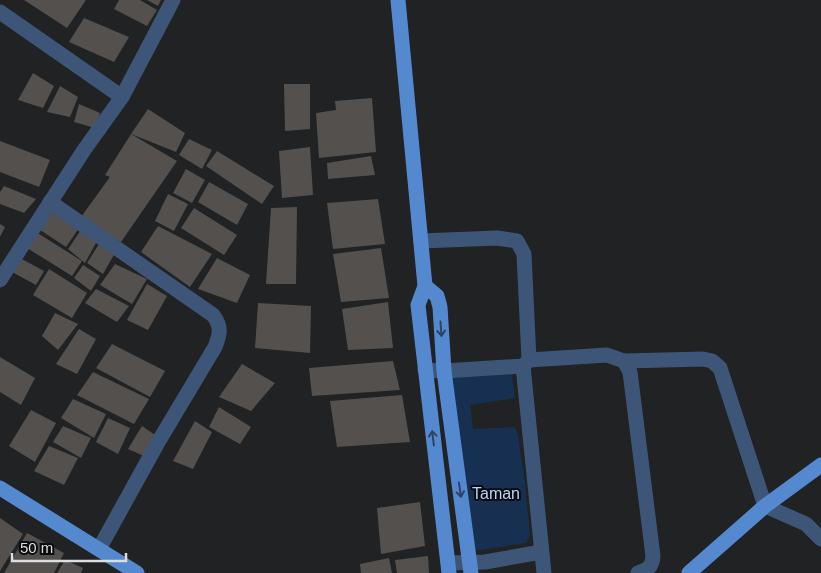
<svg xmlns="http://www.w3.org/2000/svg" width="821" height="573" viewBox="0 0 821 573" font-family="Arial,sans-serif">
  <rect width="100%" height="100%" fill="#202224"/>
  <polygon fill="#173051" points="511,371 515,398 470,405 473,429 515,427 518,436 525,483 530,535 526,543 473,551 452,378"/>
  <g fill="#53504e">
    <polygon points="24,0 86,0 67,28"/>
    <polygon points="119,0 140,0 157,10 147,26 114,9"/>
    <polygon points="147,0 161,0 158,6"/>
    <polygon points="84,18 129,37 114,62 69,42"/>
    <polygon points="33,73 54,86 43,108 18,100"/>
    <polygon points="284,84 310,84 310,129 285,131"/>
    <polygon points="60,86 78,97 70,117 47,112"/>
    <polygon points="372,98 376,152 319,158 316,113 336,110 335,101"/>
    <polygon points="79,104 100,113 95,128 74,122"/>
    <polygon points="148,109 185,133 176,152 131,134"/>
    <polygon points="131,134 177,161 121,242 81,217 110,177 105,175"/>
    <polygon points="189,139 212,150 202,169 179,155"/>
    <polygon points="0,141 50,160 39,187 0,172"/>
    <polygon points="310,147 313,195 282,198 279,151"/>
    <polygon points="217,151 274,186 262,204 206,166"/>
    <polygon points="371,156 375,175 328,179 327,163"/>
    <polygon points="186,169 205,180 192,203 173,193"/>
    <polygon points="209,182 248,204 237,225 198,202"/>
    <polygon points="4,186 36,199 24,213 0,204 0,192"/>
    <polygon points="168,194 188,204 174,231 155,221"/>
    <polygon points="378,199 385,244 333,249 327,203"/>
    <polygon points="297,207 296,284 266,284 271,208"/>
    <polygon points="194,208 237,235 224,255 181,228"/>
    <polygon points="51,212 79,228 66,247 40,230"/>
    <polygon points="0,224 5,227 0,237"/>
    <polygon points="158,226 212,254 190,287 141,252"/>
    <polygon points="81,230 97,241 85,263 68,249"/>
    <polygon points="36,232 82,261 72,276 27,248"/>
    <polygon points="99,244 115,253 103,274 87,263"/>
    <polygon points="381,248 389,298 341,302 333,254"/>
    <polygon points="20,258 44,271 36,285 12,272"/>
    <polygon points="217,258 250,275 237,303 198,289"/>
    <polygon points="115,264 147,279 132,304 100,285"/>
    <polygon points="83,265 100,276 91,291 74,278"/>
    <polygon points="49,269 87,293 72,318 33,295"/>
    <polygon points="147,284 167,296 148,330 127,320"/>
    <polygon points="96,289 129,306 117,322 85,303"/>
    <polygon points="388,302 393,348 348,350 342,309"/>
    <polygon points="258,303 311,306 310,353 255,348"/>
    <polygon points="55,313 78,324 58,350 42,336"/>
    <polygon points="79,329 96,339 77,374 56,364"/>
    <polygon points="112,344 165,371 150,397 96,368"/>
    <polygon points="0,357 35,378 21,405 0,392"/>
    <polygon points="393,361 400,390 312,396 309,368"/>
    <polygon points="242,364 275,383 251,411 219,397"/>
    <polygon points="93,372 149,399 134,424 77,395"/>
    <polygon points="402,395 410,442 337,447 330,401"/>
    <polygon points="73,399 106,414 94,438 61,418"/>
    <polygon points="219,407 251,427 240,444 209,427"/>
    <polygon points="31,410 56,423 35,462 9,446"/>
    <polygon points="108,418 130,428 118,454 96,442"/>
    <polygon points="195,421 212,432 193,469 173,461"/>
    <polygon points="63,426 91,438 81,458 53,442"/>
    <polygon points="142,426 155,435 144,456 128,449"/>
    <polygon points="49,446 78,458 64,485 34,471"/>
    <polygon points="420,502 425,546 381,554 377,508"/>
    <polygon points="0,518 23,534 0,571"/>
    <polygon points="27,533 64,553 54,573 4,573"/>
    <polygon points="428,556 429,573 397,573 395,560"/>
    <polygon points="389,558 392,573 361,573 360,564"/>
    <polygon points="65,560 83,568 81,573 57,573"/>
  </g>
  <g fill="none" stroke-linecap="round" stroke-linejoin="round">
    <g stroke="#3d5678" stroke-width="15">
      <polyline points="0,12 122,97 84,150 0,280"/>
      <polyline points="122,97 173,0"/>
      <path d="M 50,202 L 213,315 C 222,327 220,334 215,347 L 157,444 L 99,549"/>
      <polyline points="421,241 497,238 517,241 524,254 529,360 523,366 444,371 425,370"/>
      <path d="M 529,360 L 607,355 L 624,361 L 630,372 L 653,556 C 652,567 648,570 638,573"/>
      <polyline points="624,361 703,359 712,361 720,368 765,506 806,524 821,539"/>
      <polyline points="523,366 544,573"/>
      <polyline points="448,563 485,562 541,552"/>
    </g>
    <g stroke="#5489d0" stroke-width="15">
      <polyline points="398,0 425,286 418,305 449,573"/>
      <polyline points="425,286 437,296 440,307 444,371 471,573"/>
      <polyline points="0,488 137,573"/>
      <polyline points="689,573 765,506 821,465"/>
    </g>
  </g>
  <defs><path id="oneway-shaft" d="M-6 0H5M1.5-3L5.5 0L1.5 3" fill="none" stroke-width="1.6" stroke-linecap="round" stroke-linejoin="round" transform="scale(1.25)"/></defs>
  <g stroke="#2b4464">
    <use href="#oneway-shaft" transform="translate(441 329) rotate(86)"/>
    <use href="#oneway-shaft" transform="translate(433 438) rotate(-97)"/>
    <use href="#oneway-shaft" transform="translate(460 490) rotate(82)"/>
  </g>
  <g text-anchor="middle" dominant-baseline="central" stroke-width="4" stroke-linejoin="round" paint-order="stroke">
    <g font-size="16" fill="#b5d4fe" stroke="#0a0b0c">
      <text x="496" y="493">Taman</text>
    </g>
  </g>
  <path d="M12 553v8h114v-8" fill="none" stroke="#dcdddf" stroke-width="2.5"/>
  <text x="20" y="553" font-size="15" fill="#dcdddf" stroke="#0a0b0c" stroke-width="4" paint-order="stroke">50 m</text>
</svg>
